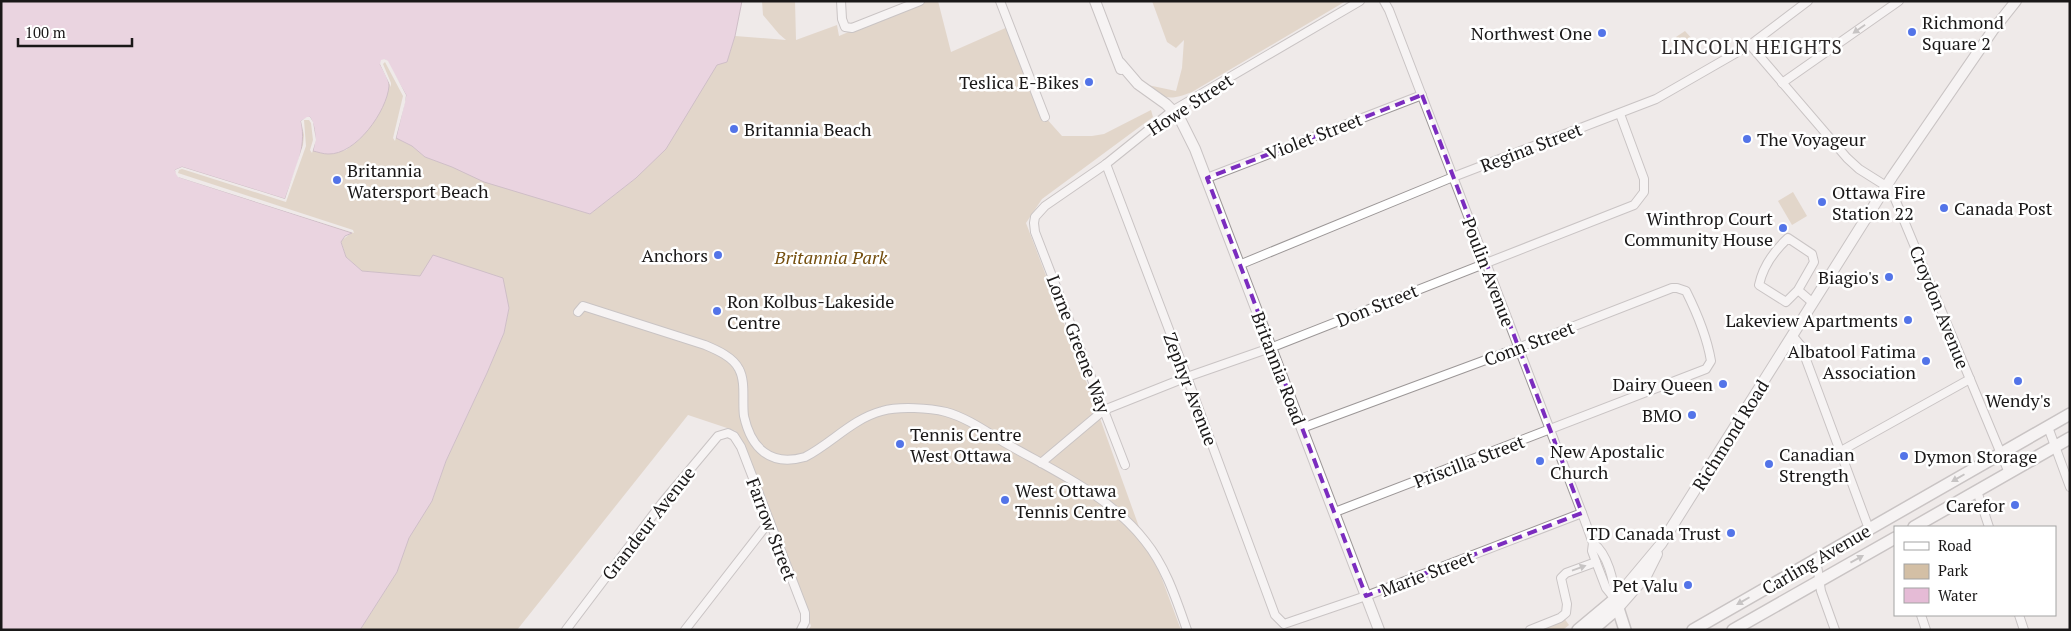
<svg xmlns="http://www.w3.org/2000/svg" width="2071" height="631" viewBox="0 0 2071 631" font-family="'PT Serif',serif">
  <rect width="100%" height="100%" fill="#efeae9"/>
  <g fill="#d3bfa5">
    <polygon points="762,1 795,1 796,40 837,25 839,36 921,1 938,1 951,52 1010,26 1045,117 1062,136 1092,136 1104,134 1151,110 1153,117 1042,199 1026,223 1097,410 1148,552 1159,571 1181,630 808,630 811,626 809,620 767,517 736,431 688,415 517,630 360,630 397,572 408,538 432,501 446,461 487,373 504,333 509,308 420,276 362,271 346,257 341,241 351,233 176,174 178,168 310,117 329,154 346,150 360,139 380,64 385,59 406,95 396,138 412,146 425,157 518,191 590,214 636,178 665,149 717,64 727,62 735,36 786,40 779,34 763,15"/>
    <path d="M 1152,1 L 1346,1 L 1192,92 C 1166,102 1165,98 1143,84 L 1176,91 L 1182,68 L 1184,40 L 1176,48 L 1167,42 Z"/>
    <polygon points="1685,31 1694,41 1685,49 1676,37"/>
    <polygon points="1793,192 1807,216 1792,225 1778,201"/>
    <polygon points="1564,618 1569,625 1563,630 1538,630"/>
  </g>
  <path fill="#e5bbd6" stroke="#a88a9d" d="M 1,1 L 742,1 L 735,36 L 727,62 L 717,65 L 666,149 L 636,178 L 590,214 L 484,182 L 452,167 L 425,157 L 412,146 L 396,138 L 406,95 L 385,59 L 380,64 C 383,70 389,79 389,86 C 387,111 356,155 328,154 C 323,154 318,152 313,151 C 316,139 316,128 310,117 L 301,121 C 307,149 294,173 285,199 L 182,167 L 175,170 L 179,177 L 352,233 L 345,236 L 341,242 L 346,257 L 362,271 L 420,276 L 433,255 L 503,278 L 509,308 L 504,333 L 487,373 L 446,461 L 432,501 L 409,538 L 397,572 L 360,630 L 1,630 Z"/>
  <g fill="#efeae9">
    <polygon points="385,59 388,61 406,95 405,103 395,141 393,138 403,96 385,62 383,64 391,83 391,87 380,64 381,60"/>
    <polygon points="307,117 310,117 313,122 316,140 312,153 310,150 313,140 311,123 309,120 304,120 306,146 286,202 182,169 179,170 178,173 353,230 354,233 178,177 176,174 175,170 182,167 285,199 303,145 304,135 301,121"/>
  </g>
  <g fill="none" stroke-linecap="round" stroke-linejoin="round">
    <g stroke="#9c9797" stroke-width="10">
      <g id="street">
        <polyline points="841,1 842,19 845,27 852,28 920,1"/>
        <polyline points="1000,1 1045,117"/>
        <polyline points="1384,1 1389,10 1582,513 1593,543 1592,551 1596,562 1606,588 1615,599"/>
        <polyline points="1750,45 1847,158 1859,169 1886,186 1895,199 2009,473"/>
        <polyline points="1782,83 1899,1"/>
        <polyline points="1106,164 1187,377 1275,615 1284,624 1366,596 1582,513"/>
        <polyline points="1207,178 1422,95"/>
        <polyline points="1239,265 1453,177 1656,99 1750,45 1808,1"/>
        <path d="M 1798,290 L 1786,302 L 1759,285 C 1763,266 1774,251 1788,238 L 1812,254 L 1814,262 L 1798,290 L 1813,303"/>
        <path d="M 578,312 L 583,306 L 705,345 C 717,350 733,357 739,369 C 746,382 742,401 744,416 C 751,448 770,467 805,457 C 832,443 852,419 882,411 C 899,406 930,408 946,412 C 968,418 988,433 1007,444 C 1056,472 1110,496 1145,541 C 1166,567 1176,599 1187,630"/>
        <polyline points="1792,335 1801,346 1869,529"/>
        <polyline points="2048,427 2070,487"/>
        <path d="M 1302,428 L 1518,348 L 1672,288 L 1677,288 L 1686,291 C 1697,313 1707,337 1711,361 L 1706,369 L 1335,512"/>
        <polyline points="1839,452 1970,379"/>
        <polyline points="1041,463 1104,410 1187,377 1270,348 1634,205 1644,192 1644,179 1620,114"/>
        <polyline points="1125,465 1035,232 1034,223 1035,217 1045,206 1106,164 1172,111 1360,1"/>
        <polyline points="1977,491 1989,527"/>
        <path d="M 1593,543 C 1608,554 1614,581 1615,599"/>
        <polyline points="1816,559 1821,591 1835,630"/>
        <polyline points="1921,615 1926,630"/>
        <polyline points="2019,615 2024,630"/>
        <polyline points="566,630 662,503 718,436 728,433 734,436 741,447 805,613 805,622 801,630"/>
        <polyline points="685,630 769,522"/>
        <polyline points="1530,630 1560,618 1566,613 1567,604 1561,578 1566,573 1596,562"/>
      </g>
    </g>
    <g stroke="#9c9797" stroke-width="12">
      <g id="secondary">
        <polyline points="1095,1 1121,69"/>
        <polyline points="1120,63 1138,84 1166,104 1179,117 1195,149 1379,630"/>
        <polyline points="1615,599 1661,544 1892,177 1993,30 2016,1"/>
        <polyline points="1618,608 1646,576 1657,554"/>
      </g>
    </g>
    <g stroke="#9c9797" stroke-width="14">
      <g id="primary">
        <polyline points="1914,527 2070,438"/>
        <polyline points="1578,630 1615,599 1625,630"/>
        <polyline points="1592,630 1618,608"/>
        <polyline points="1693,630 2070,414"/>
        <polyline points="1733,630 1895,538"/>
      </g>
    </g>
    <use href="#street" stroke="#fff" stroke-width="8"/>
    <use href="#secondary" stroke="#fff" stroke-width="10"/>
    <use href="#primary" stroke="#fff" stroke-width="11"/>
  </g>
  <defs><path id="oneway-solid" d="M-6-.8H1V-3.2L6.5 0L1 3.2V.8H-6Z" transform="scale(1.25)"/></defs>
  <g fill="#989797">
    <use href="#oneway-solid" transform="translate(1859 29) rotate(145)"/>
    <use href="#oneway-solid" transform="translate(1958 478) rotate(150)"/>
    <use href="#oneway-solid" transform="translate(1857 559) rotate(-29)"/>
    <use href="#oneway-solid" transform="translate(1579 568) rotate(-20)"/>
    <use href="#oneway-solid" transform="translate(1743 601) rotate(150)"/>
  </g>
  <path d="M0 0H2071V631H0ZM 1422,95 L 1582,513 L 1366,596 L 1207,178 Z" fill="#efeae9" fill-opacity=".55" fill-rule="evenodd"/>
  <path fill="none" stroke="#7b2cbf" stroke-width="4" stroke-dasharray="10 6" stroke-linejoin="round" d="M 1422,95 L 1582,513 L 1366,596 L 1207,178 Z"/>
  <g fill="#5374e8" stroke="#fff" stroke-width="2">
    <circle cx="1912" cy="32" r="5"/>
    <circle cx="1602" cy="33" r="5"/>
    <circle cx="1089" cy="82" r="5"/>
    <circle cx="734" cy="129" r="5"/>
    <circle cx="1747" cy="139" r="5"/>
    <circle cx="337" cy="180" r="5"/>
    <circle cx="1822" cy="202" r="5"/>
    <circle cx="1944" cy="208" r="5"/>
    <circle cx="1783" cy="228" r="5"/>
    <circle cx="718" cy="255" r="5"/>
    <circle cx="1889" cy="277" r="5"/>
    <circle cx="717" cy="311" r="5"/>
    <circle cx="1908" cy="320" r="5"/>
    <circle cx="1926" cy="361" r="5"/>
    <circle cx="2018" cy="381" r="5"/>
    <circle cx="1723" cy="384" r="5"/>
    <circle cx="1692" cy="415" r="5"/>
    <circle cx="900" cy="444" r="5"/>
    <circle cx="1904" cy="456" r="5"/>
    <circle cx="1540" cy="461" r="5"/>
    <circle cx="1769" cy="464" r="5"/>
    <circle cx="1005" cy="500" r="5"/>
    <circle cx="2015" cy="505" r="5"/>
    <circle cx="1731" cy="533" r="5"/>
    <circle cx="1688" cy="585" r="5"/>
  </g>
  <g text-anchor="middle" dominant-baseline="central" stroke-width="5" stroke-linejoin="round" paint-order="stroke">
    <g font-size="18" fill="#1a1818" stroke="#fff" text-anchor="start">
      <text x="1922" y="22">Richmond<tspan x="1922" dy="21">Square 2</tspan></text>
      <text x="1592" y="33" text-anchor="end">Northwest One</text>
      <text x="1079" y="82" text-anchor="end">Teslica E-Bikes</text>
      <text x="744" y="129">Britannia Beach</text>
      <text x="1757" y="139">The Voyageur</text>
      <text x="347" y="170">Britannia<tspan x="347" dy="21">Watersport Beach</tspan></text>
      <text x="1832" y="192">Ottawa Fire<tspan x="1832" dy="21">Station 22</tspan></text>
      <text x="1954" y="208">Canada Post</text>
      <text x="1773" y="218" text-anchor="end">Winthrop Court<tspan x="1773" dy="21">Community House</tspan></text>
      <text x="708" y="255" text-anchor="end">Anchors</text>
      <text x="1879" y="277" text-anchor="end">Biagio's</text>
      <text x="727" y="301">Ron Kolbus-Lakeside<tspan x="727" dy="21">Centre</tspan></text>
      <text x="1898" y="320" text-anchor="end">Lakeview Apartments</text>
      <text x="1916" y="351" text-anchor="end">Albatool Fatima<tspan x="1916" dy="21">Association</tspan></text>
      <text x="1713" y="384" text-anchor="end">Dairy Queen</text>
      <text x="2018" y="400" text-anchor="middle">Wendy's</text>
      <text x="1682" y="415" text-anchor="end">BMO</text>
      <text x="910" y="434">Tennis Centre<tspan x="910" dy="21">West Ottawa</tspan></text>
      <text x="1550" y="451">New Apostalic<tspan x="1550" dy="21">Church</tspan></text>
      <text x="1779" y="454">Canadian<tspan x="1779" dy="21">Strength</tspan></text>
      <text x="1914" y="456">Dymon Storage</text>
      <text x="1015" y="490">West Ottawa<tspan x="1015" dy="21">Tennis Centre</tspan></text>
      <text x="2005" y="505" text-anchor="end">Carefor</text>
      <text x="1721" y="533" text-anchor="end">TD Canada Trust</text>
      <text x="1678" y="585" text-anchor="end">Pet Valu</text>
    </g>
    <g font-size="18" fill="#1a1818" stroke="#fff">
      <text transform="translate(1190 104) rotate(-33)">Howe Street</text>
      <text transform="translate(1314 136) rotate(-21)">Violet Street</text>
      <text transform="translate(1531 147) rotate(-21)">Regina Street</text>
      <text transform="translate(1489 272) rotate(69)">Poulin Avenue</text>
      <text transform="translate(1377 305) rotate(-22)">Don Street</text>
      <text transform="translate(1940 307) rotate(68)">Croydon Avenue</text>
      <text transform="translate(1529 343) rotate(-21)">Conn Street</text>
      <text transform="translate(1079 344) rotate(69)">Lorne Greene Way</text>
      <text transform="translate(1279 368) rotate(69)">Britannia Road</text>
      <text transform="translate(1191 389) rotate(69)">Zephyr Avenue</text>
      <text transform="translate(1730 435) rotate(-58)">Richmond Road</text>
      <text transform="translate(1469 461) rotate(-21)">Priscilla Street</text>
      <text transform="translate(648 523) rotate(-52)">Grandeur Avenue</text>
      <text transform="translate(772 529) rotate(69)">Farrow Street</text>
      <text transform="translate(1816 559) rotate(-30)">Carling Avenue</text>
      <text transform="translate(1427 573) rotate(-21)">Marie Street</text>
    </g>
    <g font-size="18" font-style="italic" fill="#744e0d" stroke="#fff">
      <text x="831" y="257">Britannia Park</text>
    </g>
    <g font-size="19" letter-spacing="1" fill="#2e2a2a" stroke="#fff">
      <text x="1752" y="46">LINCOLN HEIGHTS</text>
    </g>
  </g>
  <rect width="2071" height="631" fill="none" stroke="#1a1818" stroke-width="5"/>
  <rect x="1894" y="526" width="162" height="90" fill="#ffffff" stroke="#a3a3a3"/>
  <rect x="1904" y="542" width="25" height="8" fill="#ffffff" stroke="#a3a3a3"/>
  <text x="1938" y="551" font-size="15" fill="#1a1818">Road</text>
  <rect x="1904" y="564" width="25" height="15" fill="#d3bfa5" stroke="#a3a3a3"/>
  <text x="1938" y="576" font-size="15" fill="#1a1818">Park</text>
  <rect x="1904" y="588" width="25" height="15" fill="#e5bbd6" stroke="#a3a3a3"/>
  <text x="1938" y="601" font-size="15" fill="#1a1818">Water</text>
  <path d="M18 38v8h114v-8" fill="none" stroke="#1a1818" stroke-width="2.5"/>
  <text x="25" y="38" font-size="15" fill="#1a1818" stroke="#ffffff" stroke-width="4" paint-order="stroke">100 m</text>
</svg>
